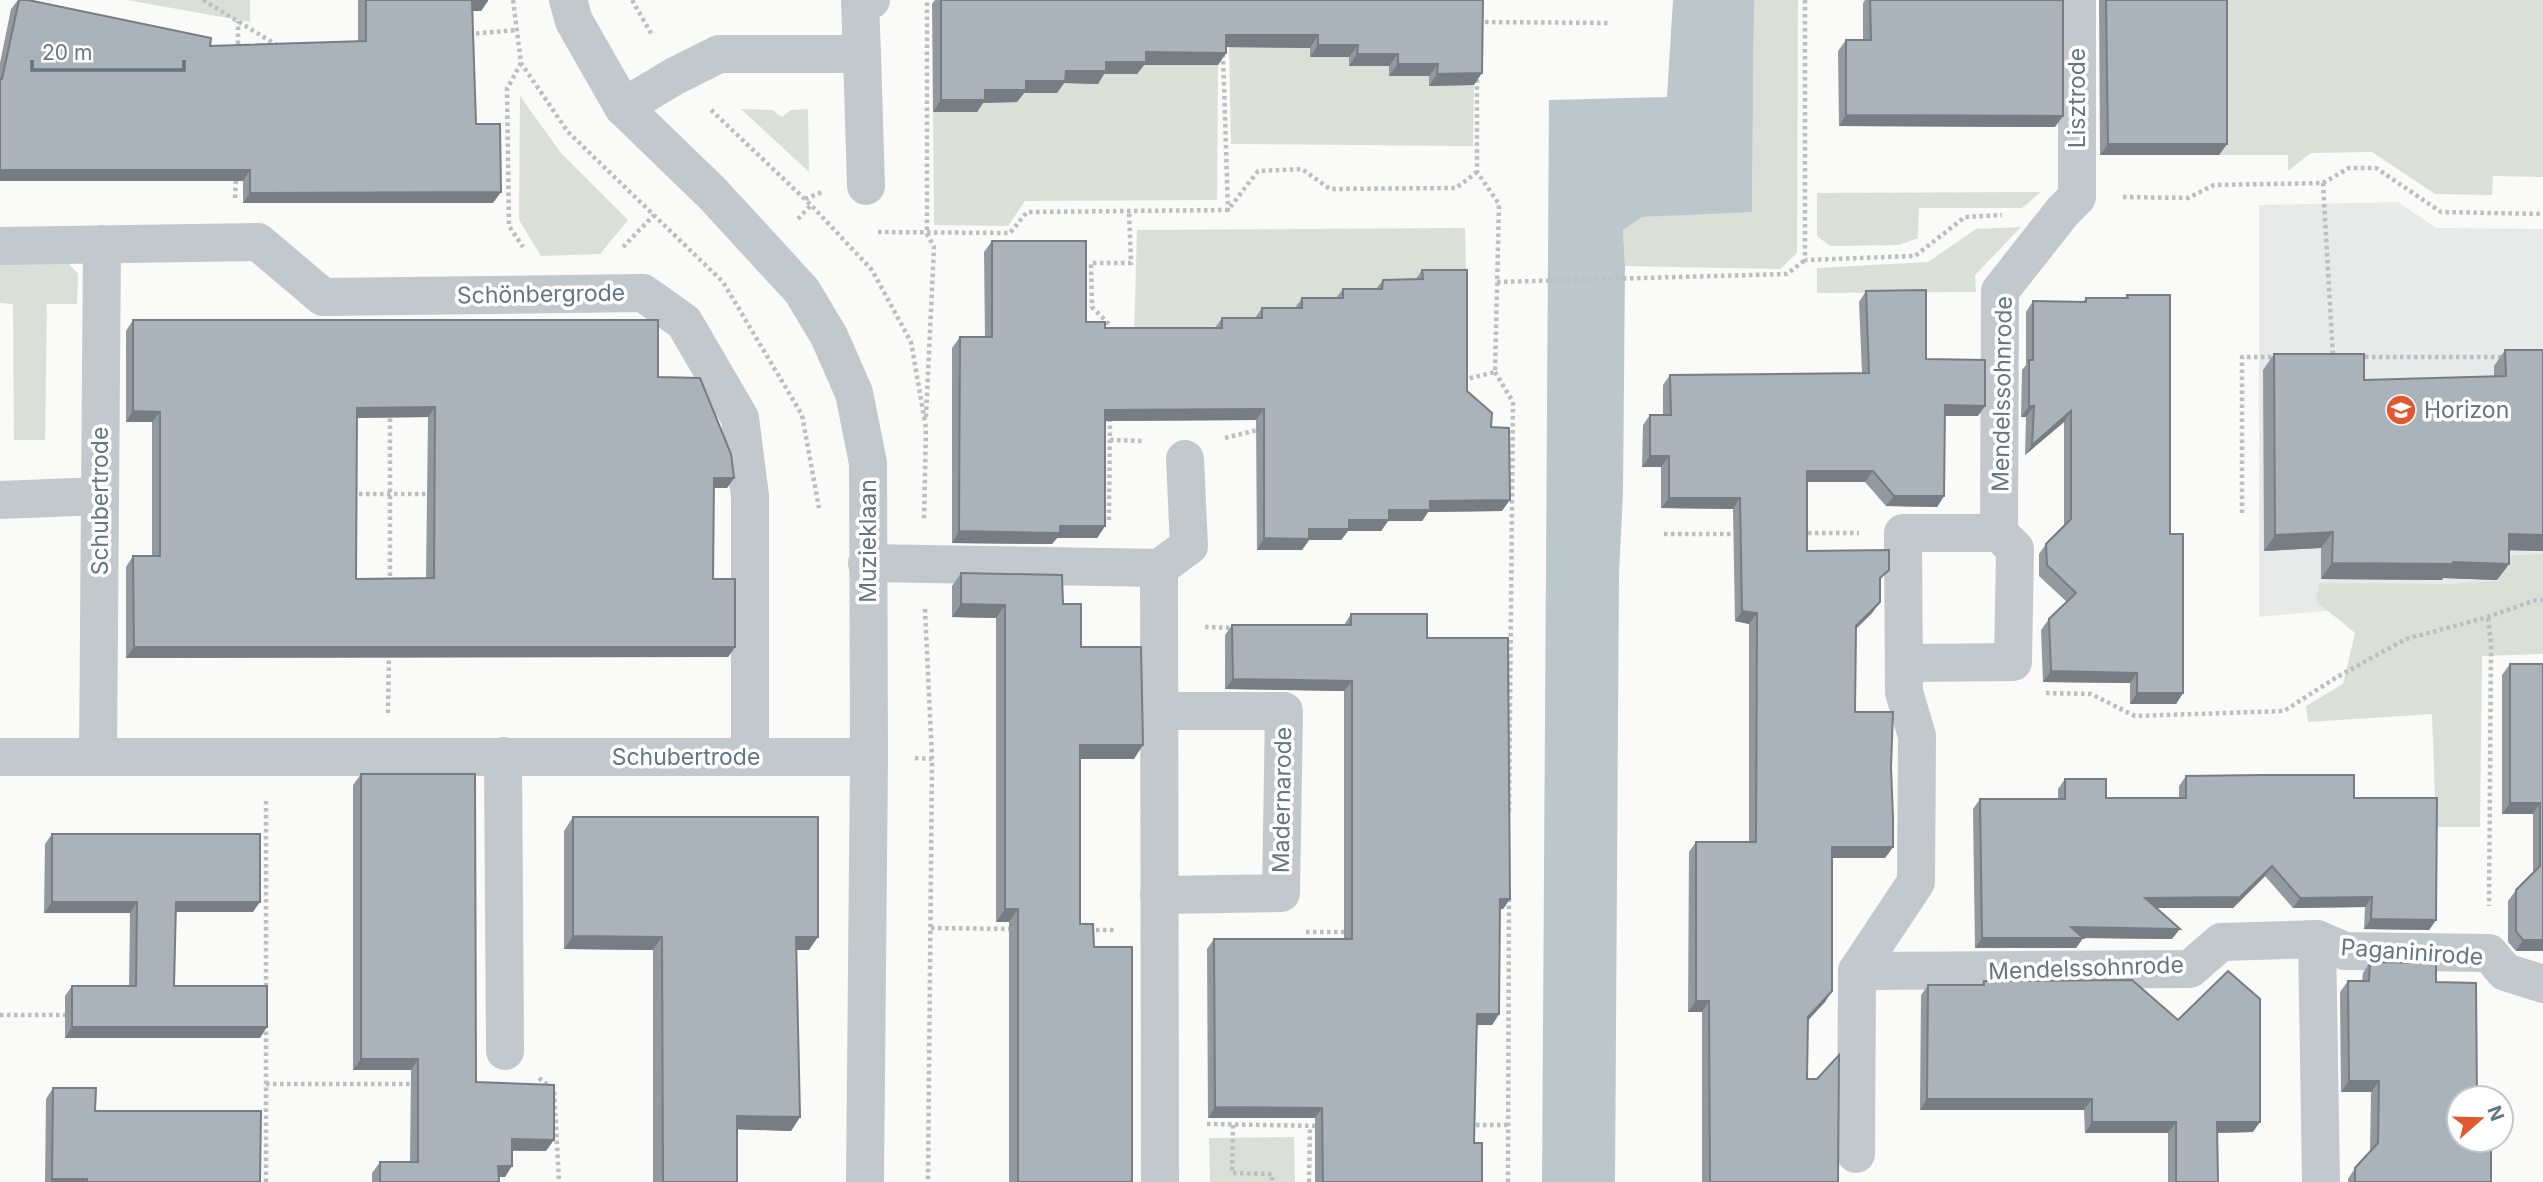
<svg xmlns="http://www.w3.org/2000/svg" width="2543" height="1182" viewBox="0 0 2543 1182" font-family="Inter,sans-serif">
  <rect width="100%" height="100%" fill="#fafaf8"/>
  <polygon fill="#e8e9e9" points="2398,202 2436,228 2543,229 2543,591 2259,617 2259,205"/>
  <g fill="#dadfd7">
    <polygon points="127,0 250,0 250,22"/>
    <polygon points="1754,0 1798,0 1797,253 1780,269 1625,266 1623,230 1641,217 1752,211"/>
    <polygon points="2219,0 2543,0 2543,177 2493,176 2492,195 2435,194 2372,152 2311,153 2288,171 2288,155 2219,155"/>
    <polygon points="1229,47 1310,47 1310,57 1349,57 1349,66 1389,66 1429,76 1429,86 1474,85 1473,146 1231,144"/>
    <polygon points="1138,65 1218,65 1217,200 1025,201 1008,226 934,225 933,112 976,112 977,103 1017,102 1017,93"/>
    <polygon points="520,96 561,153 628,220 600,254 541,256 519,220"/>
    <polygon points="741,109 772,110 782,117 791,110 808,109 809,172"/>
    <polygon points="2041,192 2022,208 1919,208 1918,238 1899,245 1830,246 1817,236 1817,193"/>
    <polygon points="2021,227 1975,275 1976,292 1817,293 1817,268 1928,262 1976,229"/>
    <polygon points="1465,228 1466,274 1255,329 1134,338 1137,230"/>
    <polygon points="0,264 69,264 78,274 77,304 47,304 45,440 14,440 13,304 0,303"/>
    <polygon points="2543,554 2543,654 2482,656 2480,827 2436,827 2432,714 2308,722 2306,706 2343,684 2355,633 2316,601 2319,583 2450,584 2499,581 2499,556"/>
    <polygon points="1294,1137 1295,1182 1210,1182 1209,1138"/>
  </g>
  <polygon fill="#bbc7cb" points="1673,0 1754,0 1752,212 1642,217 1623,230 1625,266 1623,493 1619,573 1615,1182 1542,1182 1549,100 1667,97"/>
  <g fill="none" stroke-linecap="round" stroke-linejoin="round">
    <g stroke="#bbbfc2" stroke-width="4.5" stroke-dasharray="3.5 3.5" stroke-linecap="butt">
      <polyline points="203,0 280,47"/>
      <polyline points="513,0 521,63 568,132 723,282 802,415 819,508"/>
      <polyline points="632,0 652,35"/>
      <polyline points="1805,0 1805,260 1915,256 1965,217 2002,215"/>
      <polyline points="1478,22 1610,23"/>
      <polyline points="469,34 517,30"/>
      <polyline points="238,51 238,21"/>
      <polyline points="1223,54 1228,210"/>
      <polyline points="521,63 507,89 509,226 523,247"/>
      <polyline points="711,110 811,205 872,270 911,342 926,428 924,520"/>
      <polyline points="2323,183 2333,357"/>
      <polyline points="2123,197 2188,198 2214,185 2323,183 2349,168 2376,168 2441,212 2543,214"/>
      <polyline points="235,198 236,179"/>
      <polyline points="805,199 822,192"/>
      <polyline points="798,219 811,205"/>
      <polyline points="878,232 1010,233 1027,212 1228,210 1258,171 1302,169 1330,189 1456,188 1477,172"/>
      <polyline points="623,247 654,215"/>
      <polyline points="1497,282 1787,274 1805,260"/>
      <polyline points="1109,331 1109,324 1092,307 1091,263 1131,263 1129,211"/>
      <polyline points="2358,357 2504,357"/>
      <polyline points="1495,372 1513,402 1509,814"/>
      <polyline points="1463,380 1495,372 1499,204 1477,172 1477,78"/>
      <polyline points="926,417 934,247 927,234 927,0"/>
      <polyline points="1225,438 1261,429"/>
      <polyline points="1110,440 1145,441"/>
      <polyline points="352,494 431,494"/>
      <polyline points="2242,513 2242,357 2276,357"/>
      <polyline points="1109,520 1110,417"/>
      <polyline points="1801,533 1859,533"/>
      <polyline points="1664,534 1737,534"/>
      <polyline points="390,583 390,414"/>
      <polyline points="925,609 932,759 928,1182"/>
      <polyline points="2488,618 2491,644 2489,906"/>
      <polyline points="1205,627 1235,628"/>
      <polyline points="2046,693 2091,694 2135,716 2284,711 2337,677 2406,639 2488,617 2536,600 2543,600"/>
      <polyline points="388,713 389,652"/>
      <polyline points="915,758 932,759"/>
      <polyline points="266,801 266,989"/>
      <polyline points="931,928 1014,929"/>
      <polyline points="1089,930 1116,930"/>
      <polyline points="1306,932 1350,932"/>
      <polyline points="0,1015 70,1015"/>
      <polyline points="539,1078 554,1090 559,1182"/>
      <polyline points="266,1084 415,1084"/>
      <polyline points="1207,1124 1320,1126"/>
      <polyline points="1233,1125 1232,1173 1272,1174 1272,1182"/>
      <polyline points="1469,1125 1508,1125"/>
      <polyline points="266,1182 266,1025"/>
      <polyline points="1309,1182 1310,1126"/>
      <polyline points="1508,1182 1509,896"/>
    </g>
    <g stroke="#c3c8cc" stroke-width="38">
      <polyline points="862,54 866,186"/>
      <polyline points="623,107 675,76 719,54 862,54 860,2 871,0"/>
      <polyline points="0,246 258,242 323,297 643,293 684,322 740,418 750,496 750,757"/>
      <polyline points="0,500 100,496"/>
      <polyline points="867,563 1159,568 1189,546 1185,459"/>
      <polyline points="1159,568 1160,1182"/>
      <polyline points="1904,663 2013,662 2015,549 1999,533"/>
      <polyline points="1158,711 1284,711 1281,893 1159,895"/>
      <polyline points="503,756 505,1051"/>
      <polyline points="0,757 869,757"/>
      <polyline points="98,757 102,244"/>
      <polyline points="2317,939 2321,1182"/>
      <polyline points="1857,971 2190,969 2221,942 2317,939 2345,951 2489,953 2505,972 2543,984"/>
      <polyline points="1856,1154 1857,971 1916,882 1917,736 1904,692 1903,533 1999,533 2000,291 2063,211 2077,197 2077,0"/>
    </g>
    <polyline stroke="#c3c8cc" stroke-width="38" points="568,0 574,21 623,107 712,193 802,291 829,336 854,393 868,463 869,757 865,1182"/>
  </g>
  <g fill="#929a9f" fill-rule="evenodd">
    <polygon points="18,0 28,0 210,46 358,41 358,0 488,0 481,11 472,11 476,124 493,203 243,203 243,181 0,181 0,63 11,9"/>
    <polygon points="935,0 1483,0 1474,85 1429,86 1429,76 1389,76 1389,66 1349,66 1349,57 1310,57 1310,48 1226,47 1226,53 1218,65 1144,65 1137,74 1104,74 1098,84 1064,83 1057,93 1024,93 1017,102 983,103 977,112 933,112 932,4"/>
    <polygon points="1865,0 1870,0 2055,127 1839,126 1838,51 1846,40 1863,40 1863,3"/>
    <polygon points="2099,0 2227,0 2227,144 2219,155 2100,155"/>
    <polygon points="992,241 1086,322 1105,328 1215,328 1222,318 1255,318 1262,308 1295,308 1302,298 1336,298 1343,289 1376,289 1383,280 1416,279 1422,270 1467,391 1491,427 1502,511 1428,512 1422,521 1388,521 1381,531 1348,531 1341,540 1309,540 1302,550 1257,550 1256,420 1105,421 1105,526 1097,538 1057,538 1052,544 952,543 952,348 960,337 985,337 984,252"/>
    <polygon points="1866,291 1978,416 1945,416 1944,496 1937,507 1886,506 1865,482 1807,482 1807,551 1881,580 1880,582 1880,602 1872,613 1856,629 1855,712 1891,767 1893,847 1885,858 1832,858 1825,1002 1808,1020 1807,1079 1838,1182 1702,1182 1702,1012 1688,1012 1689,852 1696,842 1749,842 1749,624 1735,621 1733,509 1661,508 1661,467 1642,467 1643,425 1650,415 1663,415 1663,385 1670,375 1862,373 1859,302"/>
    <polygon points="2127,295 2170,534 2183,693 2176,704 2130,704 2130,683 2043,682 2041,630 2049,619 2067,602 2039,576 2039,554 2046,544 2064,526 2064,422 2025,455 2026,417 2021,417 2022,370 2026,365 2026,312 2033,301 2083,302 2086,298 2125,298"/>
    <path d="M 133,320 L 658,377 L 734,478 L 727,488 L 714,488 L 713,579 L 735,647 L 728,657 L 126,658 L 126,567 L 133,556 L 152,556 L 152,422 L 126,422 L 126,331 ZM 428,417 L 426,578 L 356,579 L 357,418 Z"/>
    <polygon points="2505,350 2543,350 2543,551 2509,550 2509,564 2497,580 2443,578 2442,580 2321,579 2321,548 2264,551 2263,370 2274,354 2364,380 2494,376 2494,366"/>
    <polygon points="961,573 1063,604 1081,647 1134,759 1080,759 1080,924 1094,947 1132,1182 1009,1182 1009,922 996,922 996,618 952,617 952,586"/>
    <polygon points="1351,614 1427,638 1510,899 1503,909 1500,909 1499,1014 1492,1025 1477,1025 1474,1143 1482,1182 1315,1182 1315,1118 1208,1118 1207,949 1214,939 1344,939 1344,691 1225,689 1225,635 1232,625 1344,625"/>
    <polygon points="2543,663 2543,951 2516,951 2508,942 2508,901 2516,890 2533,873 2533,814 2502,814 2502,675 2510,664"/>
    <polygon points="361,774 476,1082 546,1151 512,1151 505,1177 499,1177 499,1182 372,1182 372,1173 380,1162 410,1162 411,1070 353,1070 353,785"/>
    <polygon points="2186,776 2354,798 2436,920 2429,930 2364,929 2365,907 2293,908 2265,876 2233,908 2156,908 2172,939 2083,938 2076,948 1975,948 1973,809 1980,799 2058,799 2058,789 2065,779 2106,798 2179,798 2179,786"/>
    <polygon points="573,817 809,950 796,950 800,1117 791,1131 737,1129 737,1182 653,1182 653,950 564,949 564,831"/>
    <polygon points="52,834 253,912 176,912 174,986 260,1038 65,1038 65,996 72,986 129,986 130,913 44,913 45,844"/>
    <polygon points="2370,962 2436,982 2459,1098 2491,1182 2348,1182 2348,1179 2355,1168 2370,1151 2371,1092 2341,1092 2340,992 2348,981 2362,981 2363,973"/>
    <polygon points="1984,981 2253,1132 2217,1133 2218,1182 2168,1182 2168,1133 2085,1133 2084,1110 1920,1110 1921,995 1928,985 1981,985"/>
    <polygon points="53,1088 95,1111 260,1182 45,1182 46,1099"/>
  </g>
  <g fill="#777d82">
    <polygon points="472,1 488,1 481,11 464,11"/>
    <polygon points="1226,35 1318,35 1310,48 1218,47"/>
    <polygon points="1318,45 1358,45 1349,57 1310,57"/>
    <polygon points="1146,52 1226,53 1218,65 1144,65 1137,74 1104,74 1098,84 1064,83 1057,93 1024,93 1017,102 983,103 977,112 933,112 941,100"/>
    <polygon points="1357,54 1398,54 1389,66 1349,66"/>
    <polygon points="1398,64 1438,64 1429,76 1389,76"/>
    <polygon points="1482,73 1474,85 1429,86 1437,74"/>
    <polygon points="1846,115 2063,116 2055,127 1839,126"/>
    <polygon points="2108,144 2227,144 2219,155 2100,155"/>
    <polygon points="0,170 250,170 243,181 0,181"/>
    <polygon points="501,192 493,203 243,203 250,193"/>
    <polygon points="1945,405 1985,406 1978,416 1938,416"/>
    <polygon points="2029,406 2034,406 2026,417 2021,417"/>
    <polygon points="435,407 428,417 350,418 357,408"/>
    <polygon points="1264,409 1256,420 1097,421 1105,410"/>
    <polygon points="133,411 160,412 152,422 126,422"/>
    <polygon points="2071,411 2064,422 2025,455 2032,445"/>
    <polygon points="1650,456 1669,456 1661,467 1642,467"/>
    <polygon points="1807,471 1873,471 1865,482 1800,482"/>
    <polygon points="714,478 734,478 727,488 706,488"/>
    <polygon points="1894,496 1944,496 1937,507 1886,506"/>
    <polygon points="1669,498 1740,498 1733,509 1661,508"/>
    <polygon points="1510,500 1502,511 1428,512 1422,521 1388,521 1381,531 1348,531 1341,540 1309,540 1302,550 1257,550 1264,538 1430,501"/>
    <polygon points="1060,526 1105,526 1097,538 1057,538 1052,544 952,543 959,531"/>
    <polygon points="2333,532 2321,548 2264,551 2275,535"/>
    <polygon points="2509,534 2543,535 2543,551 2498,550"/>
    <polygon points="2453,562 2509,564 2497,580 2443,578 2442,580 2321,579 2332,563"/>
    <polygon points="1880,602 1872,613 1848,636 1856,626"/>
    <polygon points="961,604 1005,605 996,618 952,617"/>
    <polygon points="1742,611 1757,613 1749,624 1735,621"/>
    <polygon points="134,647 735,647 728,657 126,658"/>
    <polygon points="2051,671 2137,673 2130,683 2043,682"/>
    <polygon points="1233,679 1352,681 1344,691 1225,689"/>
    <polygon points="2137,693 2183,693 2176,704 2130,704"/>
    <polygon points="1080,745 1143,745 1134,759 1071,759"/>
    <polygon points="2510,803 2540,803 2533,814 2502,814"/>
    <polygon points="1832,847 1893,847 1885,858 1825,858"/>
    <polygon points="2272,866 2265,876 2233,908 2138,908 2145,898"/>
    <polygon points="2372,897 2365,907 2293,908 2300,898"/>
    <polygon points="1500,899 1510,899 1503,909 1493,909"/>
    <polygon points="52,902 137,902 130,913 44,913"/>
    <polygon points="176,902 260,902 253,912 169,912"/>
    <polygon points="1005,909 1018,909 1009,922 996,922"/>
    <polygon points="2371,919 2436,920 2429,930 2364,929"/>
    <polygon points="2071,927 2180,929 2172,939 2083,938 2076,948 1975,948 1982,938"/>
    <polygon points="573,936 662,937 653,950 564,949"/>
    <polygon points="796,937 818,937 809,950 786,950"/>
    <polygon points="2523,940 2543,940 2543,951 2516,951"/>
    <polygon points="1832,991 1825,1002 1801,1028 1808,1017"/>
    <polygon points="1696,1001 1709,1001 1702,1012 1688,1012"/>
    <polygon points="1477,1014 1499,1014 1492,1025 1469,1025"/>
    <polygon points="72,1027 267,1027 260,1038 65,1038"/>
    <polygon points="361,1059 418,1059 411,1070 353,1070"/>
    <polygon points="2349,1081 2379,1081 2371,1092 2341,1092"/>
    <polygon points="1927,1099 2092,1099 2084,1110 1920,1110"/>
    <polygon points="1215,1107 1322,1108 1315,1118 1208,1118"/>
    <polygon points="737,1116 800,1117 791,1131 728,1129"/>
    <polygon points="2092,1122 2176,1122 2168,1133 2085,1133"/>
    <polygon points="2217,1122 2260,1122 2253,1132 2210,1133"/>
    <polygon points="512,1139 554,1140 546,1151 504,1150"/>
    <polygon points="498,1166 512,1166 505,1177 491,1177"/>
    <polygon points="52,1179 87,1179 85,1182 51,1182"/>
  </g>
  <g fill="#aab3b9" stroke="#777d82" stroke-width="2" fill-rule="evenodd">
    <polygon points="19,0 28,0 211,38 210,46 366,41 366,0 488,0 472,1 476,124 500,124 501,192 250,193 250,170 0,170 0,79 2,79"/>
    <polygon points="941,0 1483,0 1482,73 1437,74 1438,64 1398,64 1398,54 1357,54 1358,45 1318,45 1318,35 1226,35 1226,53 1146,52 1146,62 1106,62 1106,71 1066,71 1065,81 1026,81 1026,90 985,90 985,100 941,100"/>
    <polygon points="1870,0 2063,0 2063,116 1846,115 1846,40 1871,40"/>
    <polygon points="2106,0 2227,0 2227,144 2108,144"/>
    <polygon points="992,241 1086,241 1086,322 1105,322 1105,328 1222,328 1222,318 1262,318 1262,308 1302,308 1302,298 1343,298 1343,289 1382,289 1383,280 1423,279 1422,270 1467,270 1467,391 1492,413 1491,427 1509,428 1510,500 1430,501 1430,510 1389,510 1389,520 1349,520 1349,529 1309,529 1309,539 1264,538 1264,409 1105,410 1105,526 1060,526 1060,533 959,531 960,337 992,337"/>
    <polygon points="1926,290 1926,359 1985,360 1985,406 1945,405 1944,496 1894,496 1873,471 1807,471 1807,551 1889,550 1889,570 1880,578 1880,602 1856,626 1855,712 1893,712 1891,767 1893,819 1893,847 1832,847 1832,991 1808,1017 1807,1079 1817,1079 1839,1055 1838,1182 1710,1182 1709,1001 1696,1001 1696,842 1756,842 1757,613 1742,611 1740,498 1669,498 1669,456 1650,456 1650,415 1671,415 1670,375 1869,373 1866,291"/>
    <polygon points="2127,295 2170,295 2170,534 2183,534 2183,693 2137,693 2137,673 2051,671 2049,619 2076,593 2047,565 2046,544 2071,519 2071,411 2032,445 2034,406 2029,406 2029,360 2033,360 2033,301 2086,302 2086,298 2128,298"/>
    <path d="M 133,320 L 658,320 L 658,377 L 700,378 L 731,454 L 734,478 L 714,478 L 713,579 L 735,579 L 735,647 L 134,647 L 133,556 L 160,556 L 160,412 L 133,411 ZM 435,407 L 434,578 L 356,579 L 357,408 Z"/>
    <polygon points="2505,350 2543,350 2543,535 2509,534 2509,564 2453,562 2453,564 2332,563 2333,532 2275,535 2274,354 2364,354 2364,380 2506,376"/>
    <polygon points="961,573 1062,575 1063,604 1081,604 1081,647 1141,647 1143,745 1080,745 1080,924 1093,924 1094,947 1132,947 1132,1182 1018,1182 1018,909 1005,909 1005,605 961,604"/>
    <polygon points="1351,614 1427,614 1427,638 1508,638 1510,899 1500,899 1499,1014 1477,1014 1474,1143 1482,1143 1482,1182 1323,1182 1322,1108 1215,1107 1214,939 1352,939 1352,681 1233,679 1232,625 1351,625"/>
    <polygon points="2510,664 2543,664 2543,940 2523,940 2516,931 2516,890 2540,866 2540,803 2510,803"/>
    <polygon points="361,774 475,774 476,1082 554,1085 554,1140 512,1139 512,1166 498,1166 499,1182 380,1182 380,1162 418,1162 418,1059 361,1059"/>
    <polygon points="2262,775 2354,775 2354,798 2437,798 2436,920 2371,919 2372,897 2300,898 2272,866 2240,897 2145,898 2180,929 2071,927 2083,938 1982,938 1980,799 2065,799 2065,779 2106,779 2106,798 2186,798 2186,776"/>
    <polygon points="573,817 818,817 818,937 796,937 800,1117 737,1116 737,1182 663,1182 662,937 573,936"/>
    <polygon points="52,834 260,834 260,902 176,902 174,986 267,986 267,1027 72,1027 72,986 136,986 137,902 52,902"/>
    <polygon points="2370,962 2436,963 2436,982 2476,983 2477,1098 2459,1098 2459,1140 2491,1140 2491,1182 2355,1182 2355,1168 2378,1143 2379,1081 2349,1081 2348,981 2369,981"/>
    <polygon points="2228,971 2260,999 2260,1122 2217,1122 2218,1182 2176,1182 2176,1122 2092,1122 2092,1099 1927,1099 1928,985 1984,985 1984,981 2132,980 2178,1020"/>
    <polygon points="53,1088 96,1088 95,1111 261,1111 260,1182 87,1182 87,1179 52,1179"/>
  </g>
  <defs>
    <g id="school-disc" transform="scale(1.575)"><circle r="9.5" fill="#e4572e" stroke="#fff"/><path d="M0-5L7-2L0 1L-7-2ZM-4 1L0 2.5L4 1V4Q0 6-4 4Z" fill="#fff"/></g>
  </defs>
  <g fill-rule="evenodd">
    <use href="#school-disc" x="2401" y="410"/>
  </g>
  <g text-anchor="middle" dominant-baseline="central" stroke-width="7" stroke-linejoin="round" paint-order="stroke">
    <g font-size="23" fill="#657683" stroke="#fff">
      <text transform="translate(2077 98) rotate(-90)">Lisztrode</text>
      <text transform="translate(541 294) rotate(-1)">Schönbergrode</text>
      <text transform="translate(2002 394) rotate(-89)">Mendelssohnrode</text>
      <text transform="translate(100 501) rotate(-90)">Schubertrode</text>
      <text transform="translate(868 541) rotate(-90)">Muzieklaan</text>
      <text x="686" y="757">Schubertrode</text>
      <text transform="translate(1282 800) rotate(-89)">Madernarode</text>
      <text transform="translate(2412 952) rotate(4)">Paganinirode</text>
      <text transform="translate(2086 968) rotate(-2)">Mendelssohnrode</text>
    </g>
    <g font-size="23" fill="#657683" stroke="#fff" text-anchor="start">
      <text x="2424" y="410">Horizon</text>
    </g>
  </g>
  <g transform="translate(2480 1119) rotate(70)"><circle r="33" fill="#ffffff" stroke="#c1c8cd" stroke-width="2"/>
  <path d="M0-5L12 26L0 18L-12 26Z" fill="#e4572e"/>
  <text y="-10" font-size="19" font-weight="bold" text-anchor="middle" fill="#657683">N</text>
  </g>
  <path d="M32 60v10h152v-10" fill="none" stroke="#657683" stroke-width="3.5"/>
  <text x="42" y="60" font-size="21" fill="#657683" stroke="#ffffff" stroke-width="5" paint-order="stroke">20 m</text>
</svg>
